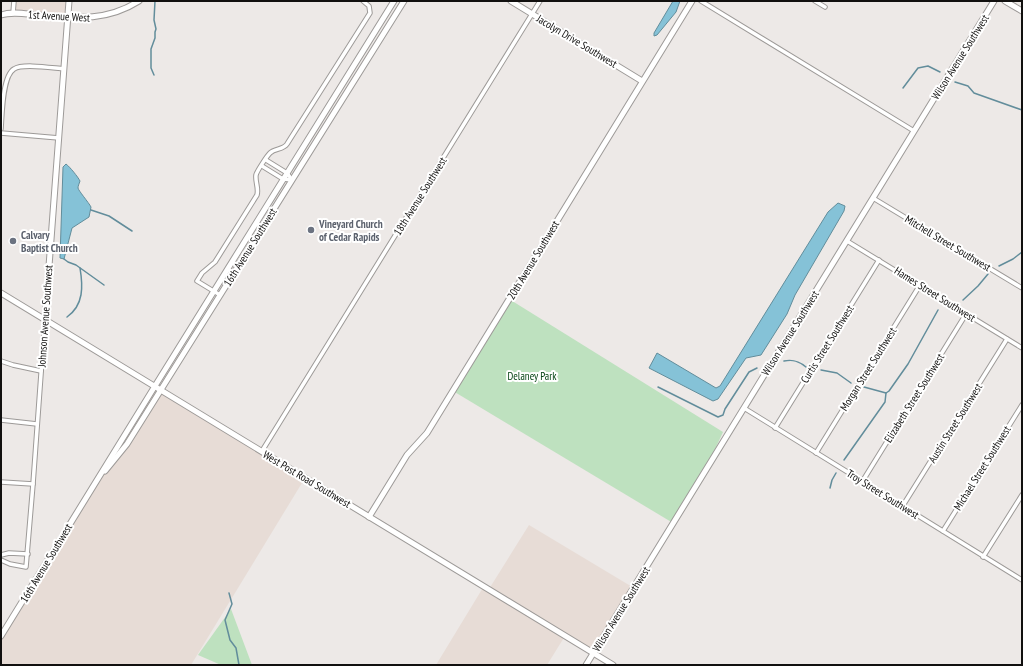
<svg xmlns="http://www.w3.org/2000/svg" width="1023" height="666" viewBox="0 0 1023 666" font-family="'PT Sans Narrow',sans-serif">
  <rect width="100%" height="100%" fill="#ede9e7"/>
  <g fill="#e7dcd6">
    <polygon points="14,1 69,1 68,18 13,13"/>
    <polygon points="155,386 305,478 191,665 1,665 1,636"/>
    <polygon points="529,525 634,588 594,653 565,636 547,665 436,665 484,586 489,589"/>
  </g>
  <g fill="#bee1bf">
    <polygon points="509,299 723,432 705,471 673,523 453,391"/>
    <polygon points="231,609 252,665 221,665 198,655"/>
  </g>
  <g fill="#85c2d7" stroke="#628d9b">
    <polygon points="673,1 680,1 676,12 657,35 654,36 654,33"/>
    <path d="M 66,164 C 70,167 78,177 80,181 C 79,184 78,186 78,188 C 78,190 89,203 91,207 L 89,217 L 72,228 L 64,259 L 60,258 L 63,167 Z"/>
    <polygon points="838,203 845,206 844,211 795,295 787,314 761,355 746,358 718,399 713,401 649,368 657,353 716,388 720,386 828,212"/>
  </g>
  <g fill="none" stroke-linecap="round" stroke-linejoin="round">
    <g stroke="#628d9b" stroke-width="1.5">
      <polyline points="154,75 151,68 151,49 155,38 155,32 156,29 154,20 155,1"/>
      <polyline points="955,82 968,86 974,93 1022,110"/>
      <polyline points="903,88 918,68 928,66 940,72"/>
      <polyline points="91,210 109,216 132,231"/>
      <polyline points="64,259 68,262 76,265 104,285"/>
      <polyline points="999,266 1013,259 1022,252"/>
      <polyline points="963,300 978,286 988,274"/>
      <path d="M 67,317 C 84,305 83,286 80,268"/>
      <path d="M 784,361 C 793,359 799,361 806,367"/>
      <polyline points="821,370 837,373 851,383"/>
      <polyline points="658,387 718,417 723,415 725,409 749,372 757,368"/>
      <polyline points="864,387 886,393 889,391 908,364 938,310"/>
      <polyline points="844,460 885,402 886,393"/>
      <polyline points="830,488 832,480 836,473"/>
      <polyline points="229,593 232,604 225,620 230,640 236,648 239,665"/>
    </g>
    <g stroke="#9d9a98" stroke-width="5.5">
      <g id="street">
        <polyline points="701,1 914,131"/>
        <polyline points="815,1 825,7"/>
        <polyline points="13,13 14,1"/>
        <path d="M 1,129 C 2,117 2,76 14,69 C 23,63 52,68 64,69"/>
        <polyline points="1,133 59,138"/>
        <polyline points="266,160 287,173 292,180"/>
        <polyline points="262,166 283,179 292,180"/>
        <polyline points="873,198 1022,288"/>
        <polyline points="847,241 1022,348"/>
        <path d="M 220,295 L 197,281 L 202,273 L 215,262 L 257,195 C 259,188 255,182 256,175 C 257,171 267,156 270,153 C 275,148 283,150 287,144 L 370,13 L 369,6 L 363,1"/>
        <polyline points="1,361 13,365 41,371"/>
        <polyline points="744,408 1022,580"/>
        <polyline points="1,420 37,424"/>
        <polyline points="775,428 879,260"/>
        <polyline points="262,451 540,1"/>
        <polyline points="816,453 920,285"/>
        <polyline points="1,482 33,484"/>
        <polyline points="862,482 966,314"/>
        <polyline points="902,507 1007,339"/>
        <polyline points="943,531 1022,405"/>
        <polyline points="1,555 9,553 28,554"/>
        <polyline points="983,557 1022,495"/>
        <polyline points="1,560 10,564 26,567 33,484 45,319"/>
      </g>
    </g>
    <g stroke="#9d9a98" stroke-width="7">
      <g id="secondary">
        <polyline points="511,1 642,81"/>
        <polyline points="1005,1 1022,11"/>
        <path d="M 1,15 C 12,11 26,14 38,15 C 75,18 106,22 139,1"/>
        <polyline points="1,293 613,665"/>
        <polyline points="45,319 69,1"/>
        <polyline points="105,471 127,444 404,1"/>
        <polyline points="369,517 407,455 427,433 692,1"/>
        <polyline points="1,636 155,386 394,1"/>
        <polyline points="586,665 994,1"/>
      </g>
    </g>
    <use href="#street" stroke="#fff" stroke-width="3.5"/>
    <use href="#secondary" stroke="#fff" stroke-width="5"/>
  </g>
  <g fill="#6b7280" stroke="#fff" stroke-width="1.5">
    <circle cx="311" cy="230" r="4"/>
    <circle cx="13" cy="241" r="4"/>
  </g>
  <g text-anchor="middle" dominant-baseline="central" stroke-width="4" stroke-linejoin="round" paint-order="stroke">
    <g font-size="11" fill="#11100f" stroke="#fff">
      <text transform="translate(59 16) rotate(3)">1st Avenue West</text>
      <text transform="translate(577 41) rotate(31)">Jacolyn Drive Southwest</text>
      <text transform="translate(960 57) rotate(-58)">Wilson Avenue Southwest</text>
      <text transform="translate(420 196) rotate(-58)">18th Avenue Southwest</text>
      <text transform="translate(948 243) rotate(31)">Mitchell Street Southwest</text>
      <text transform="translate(250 247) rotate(-58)">16th Avenue Southwest</text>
      <text transform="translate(533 260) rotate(-59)">20th Avenue Southwest</text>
      <text transform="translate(935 294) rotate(32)">Hames Street Southwest</text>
      <text transform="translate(45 316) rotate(-86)">Johnson Avenue Southwest</text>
      <text transform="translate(790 333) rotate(-58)">Wilson Avenue Southwest</text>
      <text transform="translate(827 344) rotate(-58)">Curtis Street Southwest</text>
      <text transform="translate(868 369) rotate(-58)">Morgan Street Southwest</text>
      <text transform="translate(914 398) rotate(-58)">Elizabeth Street Southwest</text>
      <text transform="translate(955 423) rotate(-58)">Austin Street Southwest</text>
      <text transform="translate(982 468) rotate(-58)">Michael Street Southwest</text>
      <text transform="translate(307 479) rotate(31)">West Post Road Southwest</text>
      <text transform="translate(883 494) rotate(32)">Troy Street Southwest</text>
      <text transform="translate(46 563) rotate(-59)">16th Avenue Southwest</text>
      <text transform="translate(621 609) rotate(-58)">Wilson Avenue Southwest</text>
    </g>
    <g font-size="11" font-weight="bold" fill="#5b616d" stroke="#fff" text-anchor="start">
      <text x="319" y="224">Vineyard Church<tspan x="319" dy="13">of Cedar Rapids</tspan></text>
      <text x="21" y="235">Calvary<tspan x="21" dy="13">Baptist Church</tspan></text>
    </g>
    <g font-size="11" fill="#044312" stroke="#fff">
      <text x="532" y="376">Delaney Park</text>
    </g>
  </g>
  <rect width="1023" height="666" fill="none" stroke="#11100f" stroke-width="4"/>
</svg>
